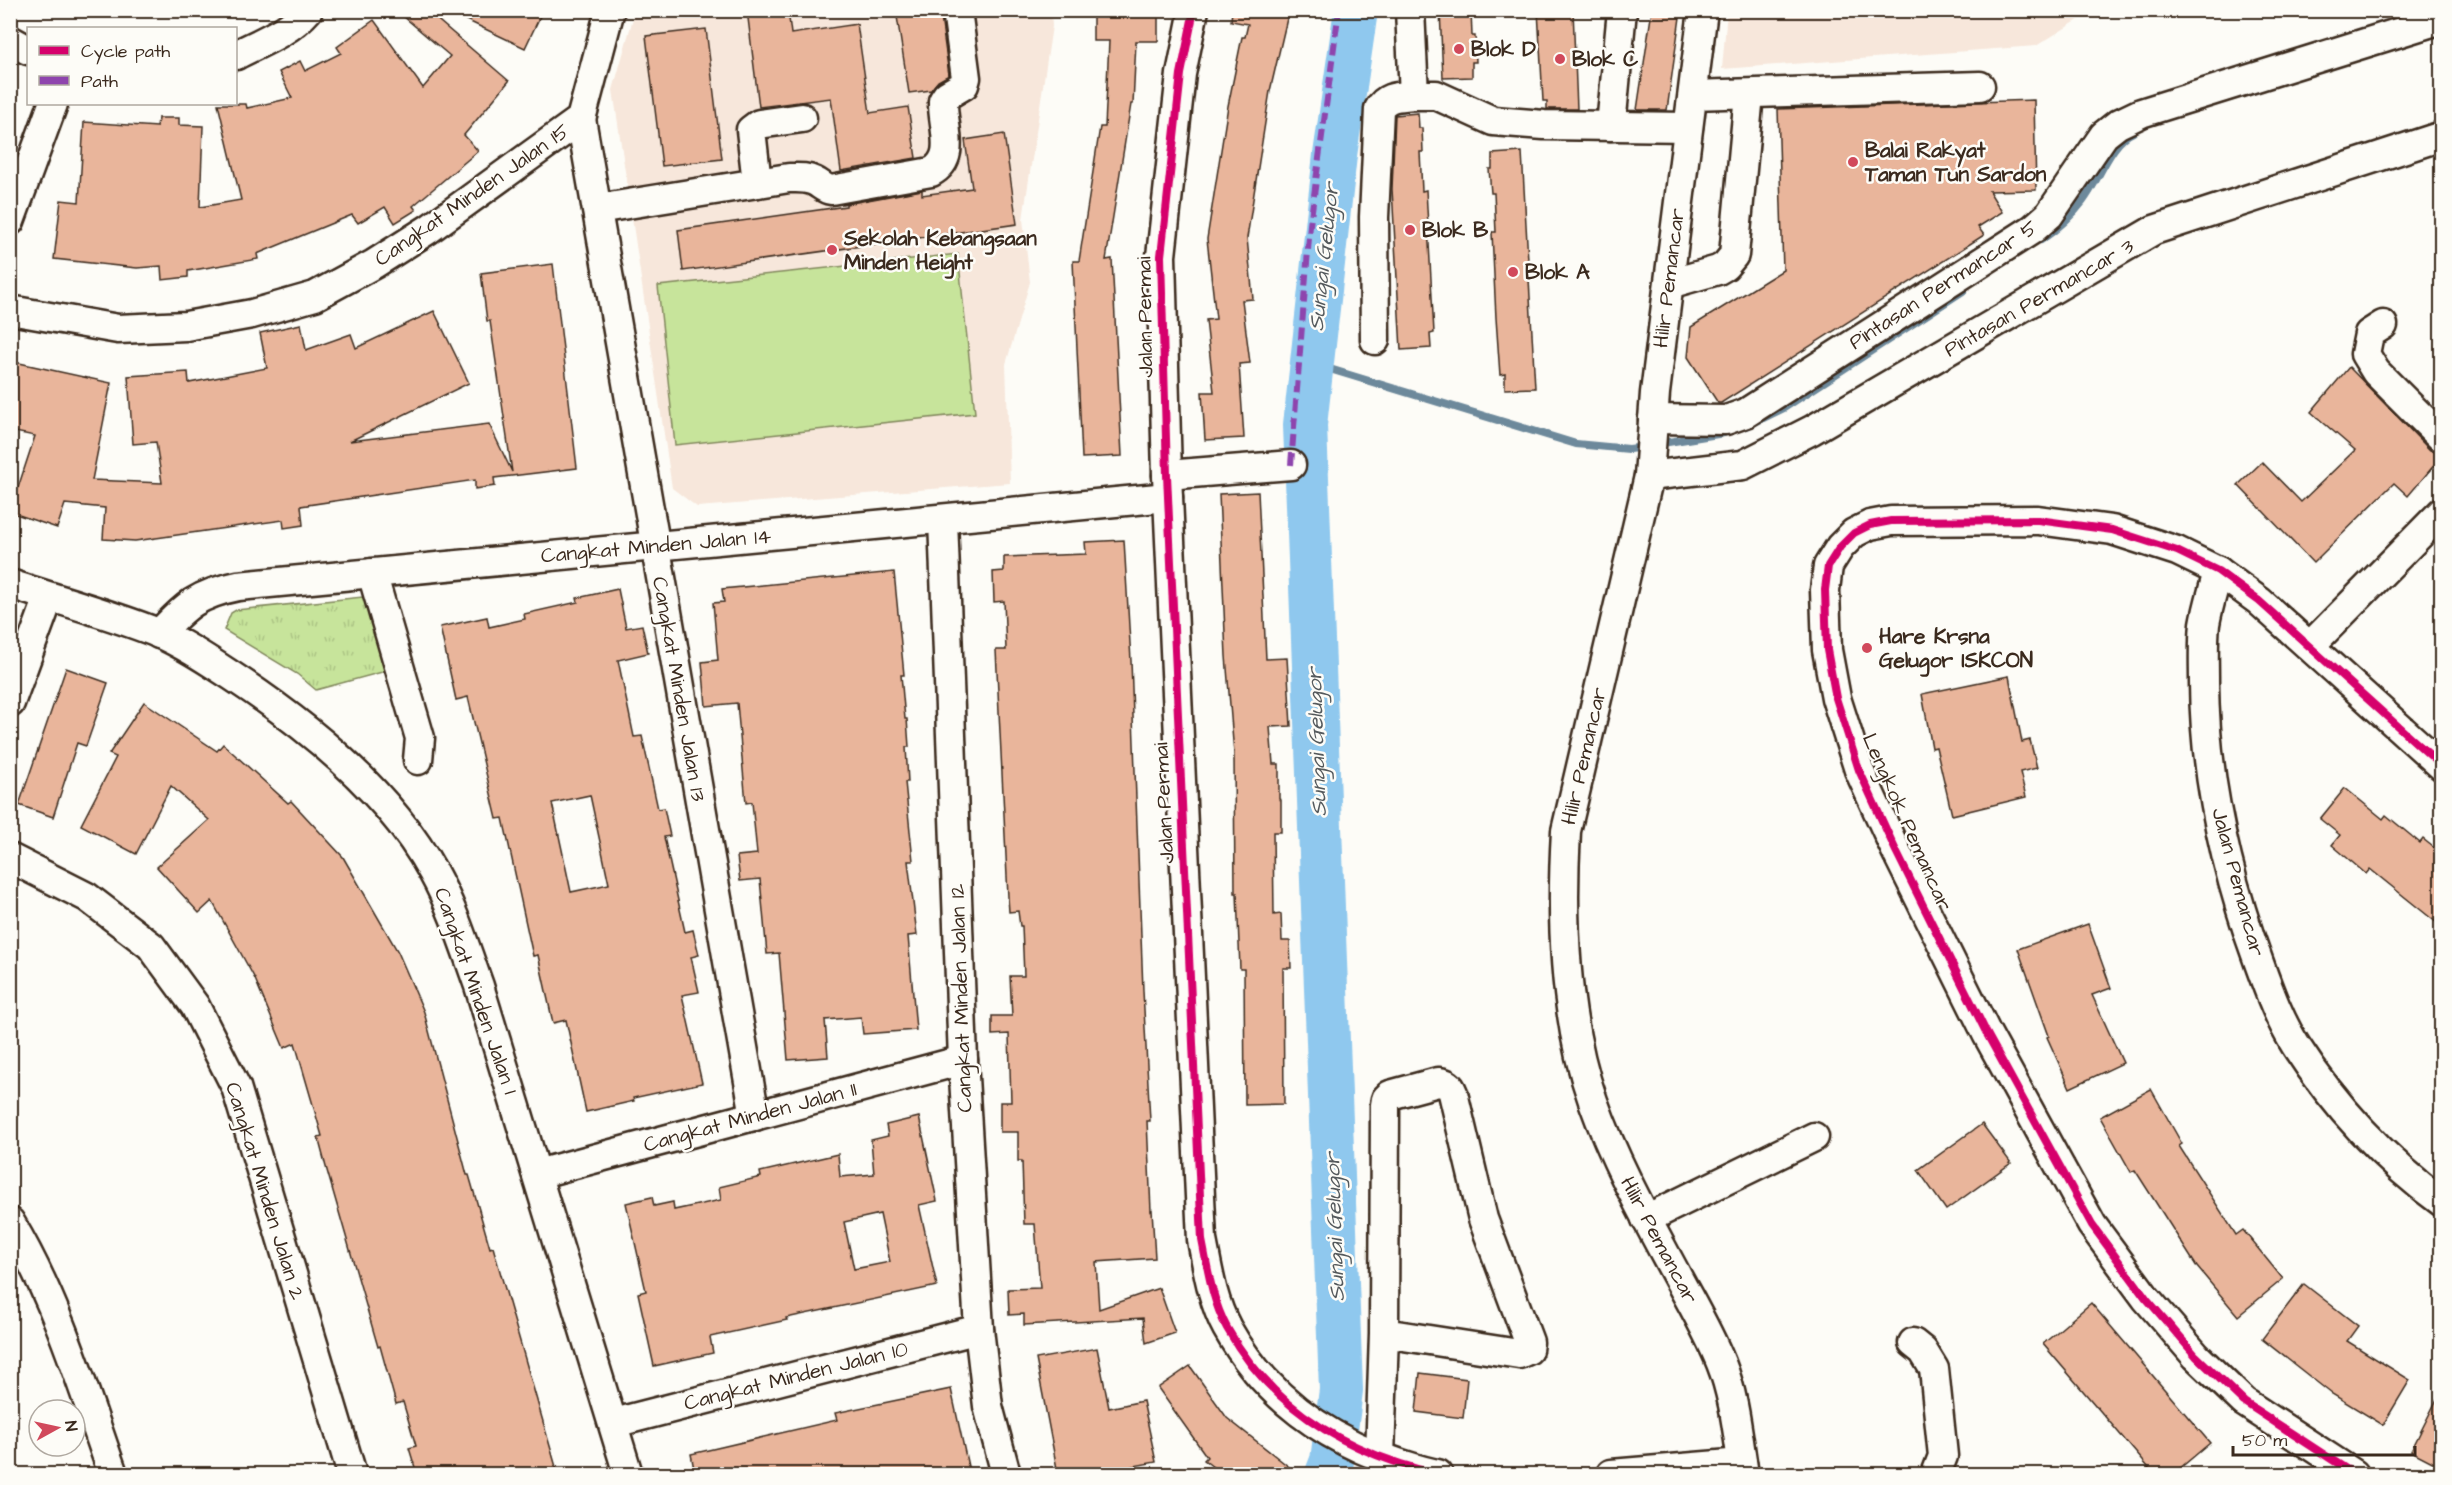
<svg xmlns="http://www.w3.org/2000/svg" width="2452" height="1485" viewBox="0 0 2452 1485" font-family="'Architects Daughter',sans-serif">
  <defs>
    <pattern id="park-tufts" width="24" height="20" patternUnits="userSpaceOnUse" patternTransform="scale(1.5)"><rect width="24" height="20" fill="#c7e49b"/><path d="M3 7l-1-3M5 7V3M7 7l1-3M15 17l-1-3M17 17v-4M19 17l1-3" fill="none" stroke="#acc485"/></pattern>
  </defs>
  <rect width="100%" height="100%" fill="#fdfcf7"/>
  <filter id="ink" filterUnits="userSpaceOnUse"><feTurbulence type="fractalNoise" baseFrequency=".0167" numOctaves="2"/><feDisplacementMap in="SourceGraphic" scale="12" xChannelSelector="R" yChannelSelector="G"/><feConvolveMatrix kernelMatrix="1 2 1 2 8 2 1 2 1" color-interpolation-filters="sRGB"/></filter>
  <g filter="url(#ink)">
    <g fill="#f7e7db">
      <polygon points="635,11 1051,11 1052,26 1023,219 1030,282 1006,364 1010,483 697,507 672,488 613,90"/>
      <polygon points="1727,11 1727,10 2093,11 2036,46 1722,69"/>
    </g>
    <polygon fill="#c7e49b" stroke="#81875c" stroke-width="1.5" points="958,254 975,413 675,445 658,286"/>
    <polygon fill="url(#park-tufts)" stroke="#81875c" stroke-width="1.5" points="363,597 386,671 316,690 297,674 224,630 231,613 236,610"/>
    <g fill="none" stroke-linecap="round" stroke-linejoin="round">
      <g stroke="#6d899b" stroke-width="8">
        <path d="M 2041,240 C 2057,229 2071,217 2083,201 C 2098,182 2111,141 2133,132"/>
        <polyline points="1310,363 1576,444 1629,449 1645,447"/>
        <polyline points="1747,426 1784,408 1963,291"/>
        <polyline points="1656,444 1724,433"/>
      </g>
      <polyline stroke="#8fc8ee" stroke-width="44" points="1327,1474 1332,1461 1341,1390 1305,425 1335,155 1356,10"/>
    </g>
    <g fill="#e9b59b" stroke="#3b2a1e" stroke-width="1.5" fill-rule="evenodd">
      <polygon points="396,10 426,10 509,81 464,135 478,151 413,206 416,210 395,223 385,207 358,223 352,215 257,254 258,259 188,271 188,277 162,280 161,266 137,268 54,259 61,200 79,202 84,122 157,127 158,118 179,118 179,125 203,126 200,207 241,200 218,104 246,104 247,108 292,98 279,72 300,61 305,71 341,53 337,47 374,20 423,88 450,56"/>
      <polygon points="445,10 543,10 525,48"/>
      <polygon points="747,10 788,10 791,34 857,24 870,113 908,107 916,158 841,171 831,98 759,107"/>
      <polygon points="896,10 940,10 949,75 938,81 931,90 909,93"/>
      <polygon points="1093,10 1158,10 1158,41 1136,41 1133,104 1131,104 1106,260 1112,259 1122,456 1082,458 1073,261 1079,261 1100,127 1105,127 1109,41 1093,41"/>
      <polygon points="1232,10 1289,10 1270,91 1247,238 1253,299 1242,300 1250,363 1239,364 1244,438 1205,440 1202,392 1214,392 1206,320 1216,319 1207,239 1228,106 1242,37 1245,37 1248,24 1231,21"/>
      <polygon points="1440,10 1471,10 1472,36 1475,36 1476,62 1472,62 1472,77 1443,78"/>
      <polygon points="1538,10 1573,10 1577,109 1547,109 1547,101 1543,101"/>
      <polygon points="1652,10 1681,10 1667,110 1637,110"/>
      <polygon points="706,29 722,159 662,166 646,36"/>
      <polygon points="2034,100 2036,190 1989,191 2002,212 1978,227 1984,235 1721,403 1718,403 1688,357 1691,327 1783,270 1778,109"/>
      <polygon points="1418,113 1419,128 1422,128 1423,152 1420,152 1422,191 1426,190 1434,333 1430,334 1431,348 1401,350 1392,189 1395,115"/>
      <polygon points="1004,134 1017,224 683,271 678,230 846,206 846,204 922,190 922,195 972,188 965,140"/>
      <polygon points="1522,152 1535,388 1505,389 1505,374 1500,375 1496,318 1492,232 1496,232 1494,193 1491,193 1489,169 1492,169 1492,154"/>
      <polygon points="553,264 577,468 494,478 495,486 475,489 475,480 301,506 303,525 284,528 283,520 135,541 103,539 105,508 65,504 57,528 10,512 35,436 10,431 10,361 111,383 92,480 162,483 156,442 133,444 128,376 188,372 189,383 267,368 260,333 301,324 306,350 351,334 356,348 434,311 469,383 350,441 489,424 512,472 490,321 487,321 481,273"/>
      <polygon points="2349,367 2430,450 2442,454 2442,456 2408,496 2394,483 2313,563 2238,485 2262,462 2301,502 2355,450 2311,412"/>
      <polygon points="1258,492 1266,659 1287,658 1291,726 1270,727 1273,764 1279,764 1279,799 1281,800 1281,832 1273,832 1274,915 1281,914 1282,941 1290,941 1291,968 1283,968 1284,1104 1245,1105 1244,969 1240,969 1237,893 1235,893 1234,754 1226,656 1219,494"/>
      <polygon points="1124,540 1131,661 1143,991 1150,1121 1147,1121 1151,1211 1152,1210 1155,1258 1096,1262 1099,1309 1159,1288 1175,1333 1146,1343 1143,1318 1024,1325 1024,1314 1009,1315 1008,1289 1040,1288 1035,1224 1024,1224 1022,1161 1018,1161 1018,1132 1000,1132 1000,1102 1011,1102 1009,1034 992,1035 992,1016 1012,1016 1010,976 1024,976 1022,926 1020,926 1018,911 1009,912 1008,897 996,650 1006,650 1004,601 994,602 993,572 1004,571 1004,557 1086,554 1085,542"/>
      <polygon points="894,572 904,675 901,675 905,719 907,719 909,747 906,747 908,782 905,782 913,861 908,861 917,935 908,936 916,1030 863,1034 861,1017 825,1020 828,1057 788,1060 779,953 767,954 760,879 740,881 737,856 757,854 752,802 746,803 737,703 706,706 702,662 718,660 713,603 724,602 722,589"/>
      <path d="M 618,589 L 626,628 L 642,625 L 648,653 L 618,660 L 634,737 L 642,736 L 658,809 L 664,808 L 670,836 L 664,837 L 685,932 L 693,930 L 699,955 L 691,957 L 699,992 L 682,995 L 702,1083 L 633,1098 L 634,1101 L 586,1112 L 566,1020 L 553,1023 L 538,955 L 533,956 L 503,818 L 497,819 L 468,697 L 456,700 L 440,627 L 487,617 L 489,627 L 525,619 L 524,614 L 578,602 L 577,598 ZM 590,795 L 609,884 L 571,892 L 552,803 Z"/>
      <polygon points="66,668 108,683 86,746 77,743 53,817 19,805"/>
      <polygon points="2009,676 2022,742 2030,740 2037,768 2020,772 2026,797 1952,815 1936,747 1932,748 1922,694"/>
      <polygon points="144,702 217,751 223,744 288,803 291,801 343,857 398,952 424,1012 467,1175 469,1175 490,1248 493,1247 558,1474 417,1474 409,1448 416,1446 403,1402 396,1404 380,1346 378,1347 326,1167 318,1137 322,1136 295,1043 284,1048 255,979 212,901 199,913 157,867 209,820 171,786 136,854 81,825 116,757 109,754"/>
      <polygon points="2345,788 2383,819 2386,815 2420,843 2423,839 2442,854 2442,927 2370,869 2366,874 2332,845 2340,835 2320,819"/>
      <polygon points="2088,924 2111,988 2092,995 2123,1063 2070,1088 2047,1037 2049,1036 2018,949"/>
      <polygon points="2151,1089 2182,1144 2179,1146 2236,1235 2243,1230 2283,1279 2238,1316 2197,1267 2135,1170 2131,1172 2100,1117"/>
      <path d="M 919,1117 L 937,1201 L 919,1205 L 937,1286 L 786,1318 L 787,1320 L 710,1337 L 713,1353 L 654,1366 L 638,1293 L 646,1291 L 626,1203 L 652,1197 L 654,1206 L 673,1202 L 674,1210 L 721,1200 L 719,1187 L 761,1177 L 760,1172 L 838,1154 L 840,1177 L 874,1174 L 871,1140 L 888,1136 L 886,1125 ZM 880,1214 L 890,1262 L 854,1269 L 844,1222 Z"/>
      <polygon points="1982,1124 2011,1163 1946,1210 1918,1170"/>
      <polygon points="2304,1284 2358,1326 2347,1341 2410,1380 2383,1425 2332,1394 2262,1339"/>
      <polygon points="2091,1303 2210,1443 2173,1474 2154,1474 2043,1344"/>
      <polygon points="1097,1348 1109,1408 1143,1401 1156,1462 1091,1474 1058,1474 1036,1359"/>
      <polygon points="1190,1366 1227,1418 1298,1474 1222,1474 1204,1460 1207,1457 1158,1388"/>
      <polygon points="1420,1373 1467,1379 1463,1418 1416,1412"/>
      <polygon points="951,1389 969,1471 952,1474 695,1474 691,1454 837,1420 835,1413"/>
      <polygon points="2442,1389 2442,1467 2411,1451"/>
    </g>
    <g fill="none" stroke-linecap="round" stroke-linejoin="round">
      <g stroke="#3b2a1e" stroke-width="33">
        <g id="minor">
          <path d="M 1194,10 L 1181,74 L 1161,256 L 1167,475 L 1202,1240 C 1208,1270 1212,1300 1227,1328 C 1265,1396 1325,1439 1398,1463 C 1411,1467 1424,1472 1438,1474"/>
          <polyline points="1410,10 1414,95 1436,95 1493,121 1544,125 1688,127"/>
          <path d="M 1703,10 L 1655,393 L 1649,476 L 1566,831 C 1561,916 1564,1020 1593,1101 C 1615,1163 1647,1220 1678,1278 C 1693,1306 1709,1333 1721,1363 C 1735,1398 1738,1438 1744,1474"/>
          <polyline points="10,40 28,50"/>
          <path d="M 236,55 C 261,42 289,32 308,10"/>
          <polyline points="1693,95 1980,86"/>
          <polyline points="581,119 755,1116"/>
          <polyline points="1611,126 1622,10"/>
          <polyline points="757,183 751,130 759,124 802,118"/>
          <path d="M 597,209 L 789,178 C 798,178 806,177 814,181 C 821,184 824,189 831,190 L 931,172 C 958,158 942,126 943,101 L 947,95 L 964,85 L 966,78 L 957,10"/>
          <polyline points="10,221 53,104"/>
          <polyline points="1669,284 1718,270 1725,266 1734,255 1749,94"/>
          <polyline points="10,310 118,329 186,326 252,314 315,296 374,264 429,229 581,119 610,10"/>
          <polyline points="2383,325 2369,334 2365,354 2376,372 2442,438"/>
          <path d="M 1375,340 L 1374,217 L 1379,109 C 1386,95 1400,97 1414,95"/>
          <polyline points="1653,419 1726,420 1746,413 2033,229 2049,215 2104,135 2118,124 2141,113 2442,19"/>
          <polyline points="1167,475 1291,465"/>
          <polyline points="1649,476 1743,465 1812,430 2154,230 2442,136"/>
          <polyline points="943,519 963,1060 979,1329 988,1406 1006,1474"/>
          <path d="M 2218,571 C 2214,588 2208,606 2205,624 C 2203,643 2204,664 2204,683 C 2205,779 2226,873 2259,963 C 2269,991 2280,1021 2296,1046 C 2334,1105 2385,1161 2442,1202"/>
          <polyline points="372,573 420,738 418,760"/>
          <path d="M 10,584 C 59,600 110,614 158,633 C 184,644 209,661 232,676 C 308,726 389,791 433,872 C 453,908 465,947 479,986 L 628,1474"/>
          <path d="M 159,634 C 186,605 198,594 238,586 L 1168,497"/>
          <polyline points="2310,646 2442,512"/>
          <polyline points="10,703 49,597"/>
          <polyline points="10,858 87,897 151,946 195,1006 236,1087 352,1474"/>
          <polyline points="537,1174 963,1060"/>
          <polyline points="1646,1219 1814,1137"/>
          <path d="M 10,1222 C 57,1300 83,1389 113,1474"/>
          <polyline points="1913,1343 1923,1351 1934,1369 1943,1456 1936,1474"/>
          <polyline points="614,1423 979,1329"/>
          <path d="M 1380,1457 L 1384,1333 L 1385,1105 L 1386,1099 L 1390,1095 L 1438,1082 C 1447,1083 1450,1085 1453,1093 L 1483,1219 L 1529,1342 L 1528,1350 L 1519,1354 L 1384,1333"/>
          <polyline points="1611,1474 1742,1463"/>
          <polyline points="2354,1474 2244,1402 2196,1356 2146,1298 2092,1225 1987,1034 1896,851 1859,770 1836,698 1827,650 1825,590 1828,566 1840,547 1854,533 1870,525 1891,521 2038,520 2112,530 2177,551 2218,571 2259,601 2442,766"/>
        </g>
      </g>
      <use href="#minor" stroke="#fdfcf7" stroke-width="28"/>
      <polyline stroke="#8e44ad" stroke-width="6" stroke-dasharray="12 6" stroke-linecap="butt" points="1291,465 1310,225 1339,10"/>
      <g stroke="#fdfcf7" stroke-width="11">
        <g id="cycleway">
          <path d="M 1194,10 L 1181,74 L 1161,256 L 1167,475 L 1202,1240 C 1208,1270 1212,1300 1227,1328 C 1265,1396 1325,1439 1398,1463 C 1411,1467 1424,1472 1438,1474"/>
          <polyline points="2354,1474 2244,1402 2196,1356 2146,1298 2092,1225 1987,1034 1896,851 1859,770 1836,698 1827,650 1825,590 1828,566 1840,547 1854,533 1870,525 1891,521 2038,520 2112,530 2177,551 2218,571 2259,601 2442,766"/>
        </g>
      </g>
      <use href="#cycleway" stroke="#d6006c" stroke-width="8"/>
    </g>
  </g>
  <g fill="#d1495b" stroke="#fdfcf7" stroke-width="2">
    <circle cx="1459" cy="49" r="6"/>
    <circle cx="1560" cy="59" r="6"/>
    <circle cx="1853" cy="162" r="6"/>
    <circle cx="1410" cy="230" r="6"/>
    <circle cx="832" cy="250" r="6"/>
    <circle cx="1513" cy="272" r="6"/>
    <circle cx="1867" cy="648" r="6"/>
  </g>
  <g text-anchor="middle" dominant-baseline="central" stroke-width="5" stroke-linejoin="round" paint-order="stroke">
    <g font-size="21" font-weight="bold" fill="#3b2a1e" stroke="#fdfcf7" text-anchor="start">
      <text x="1471" y="49">Blok D</text>
      <text x="1572" y="59">Blok C</text>
      <text x="1865" y="150">Balai Rakyat<tspan x="1865" dy="24">Taman Tun Sardon</tspan></text>
      <text x="1422" y="230">Blok B</text>
      <text x="844" y="238">Sekolah Kebangsaan<tspan x="844" dy="24">Minden Height</tspan></text>
      <text x="1525" y="272">Blok A</text>
      <text x="1879" y="636">Hare Krsna<tspan x="1879" dy="24">Gelugor ISKCON</tspan></text>
    </g>
    <g font-size="21" fill="#3b2a1e" stroke="#fdfcf7">
      <text transform="translate(472 195) rotate(-35)">Cangkat Minden Jalan 15</text>
      <text transform="translate(1669 278) rotate(-83)">Hilir Pemancar</text>
      <text transform="translate(1943 285) rotate(-33)">Pintasan Permancar 5</text>
      <text transform="translate(2039 298) rotate(-30)">Pintasan Permancar 3</text>
      <text transform="translate(1145 317) rotate(-91)">Jalan Permai</text>
      <text transform="translate(656 546) rotate(-5)">Cangkat Minden Jalan 14</text>
      <text transform="translate(679 689) rotate(80)">Cangkat Minden Jalan 13</text>
      <text transform="translate(1584 756) rotate(-77)">Hilir Pemancar</text>
      <text transform="translate(1164 803) rotate(-93)">Jalan Permai</text>
      <text transform="translate(1907 822) rotate(66)">Lengkok Pemancar</text>
      <text transform="translate(2238 882) rotate(75)">Jalan Pemancar</text>
      <text transform="translate(476 991) rotate(71)">Cangkat Minden Jalan 1</text>
      <text transform="translate(961 998) rotate(-92)">Cangkat Minden Jalan 12</text>
      <text transform="translate(750 1117) rotate(-15)">Cangkat Minden Jalan 11</text>
      <text transform="translate(265 1191) rotate(73)">Cangkat Minden Jalan 2</text>
      <text transform="translate(1659 1240) rotate(62)">Hilir Pemancar</text>
      <text transform="translate(796 1376) rotate(-14)">Cangkat Minden Jalan 10</text>
    </g>
    <g font-size="22" font-style="italic" fill="#54595c" stroke="#fdfcf7">
      <text transform="translate(1324 257) rotate(-84)">Sungai Gelugor</text>
      <text transform="translate(1317 742) rotate(-92)">Sungai Gelugor</text>
      <text transform="translate(1335 1227) rotate(-92)">Sungai Gelugor</text>
    </g>
  </g>
  <rect width="2452" height="1485" fill="none" stroke="#fdfcf7" stroke-width="36"/>
  <rect x="18" y="18" width="2416" height="1449" fill="none" stroke="#3b2a1e" stroke-width="2" filter="url(#ink)"/>
  <rect x="27" y="27" width="210" height="78" fill="#fdfcf7" stroke="#afa8a0" stroke-width="1.5"/>
  <rect x="39" y="46" width="30" height="9" fill="#d6006c" stroke="#afa8a0" stroke-width="1.5"/>
  <text x="81" y="57" font-size="18" fill="#3b2a1e">Cycle path</text>
  <rect x="39" y="76" width="30" height="9" fill="#8e44ad" stroke="#afa8a0" stroke-width="1.5"/>
  <text x="81" y="87" font-size="18" fill="#3b2a1e">Path</text>
  <g transform="translate(57 1428) rotate(82)"><circle r="28" fill="#fdfcf7" stroke="#afa8a0" stroke-width="1.5"/>
  <path d="M0-4.5L10 22L0 15L-10 22Z" fill="#d1495b"/>
  <text y="-9" font-size="16" font-weight="bold" text-anchor="middle" fill="#3b2a1e">N</text>
  </g>
  <path d="M2233 1446v9h182v-9" fill="none" stroke="#3b2a1e" stroke-width="3"/>
  <text x="2242" y="1446" font-size="18" fill="#3b2a1e" stroke="#fdfcf7" stroke-width="4.5" paint-order="stroke">50 m</text>
</svg>
